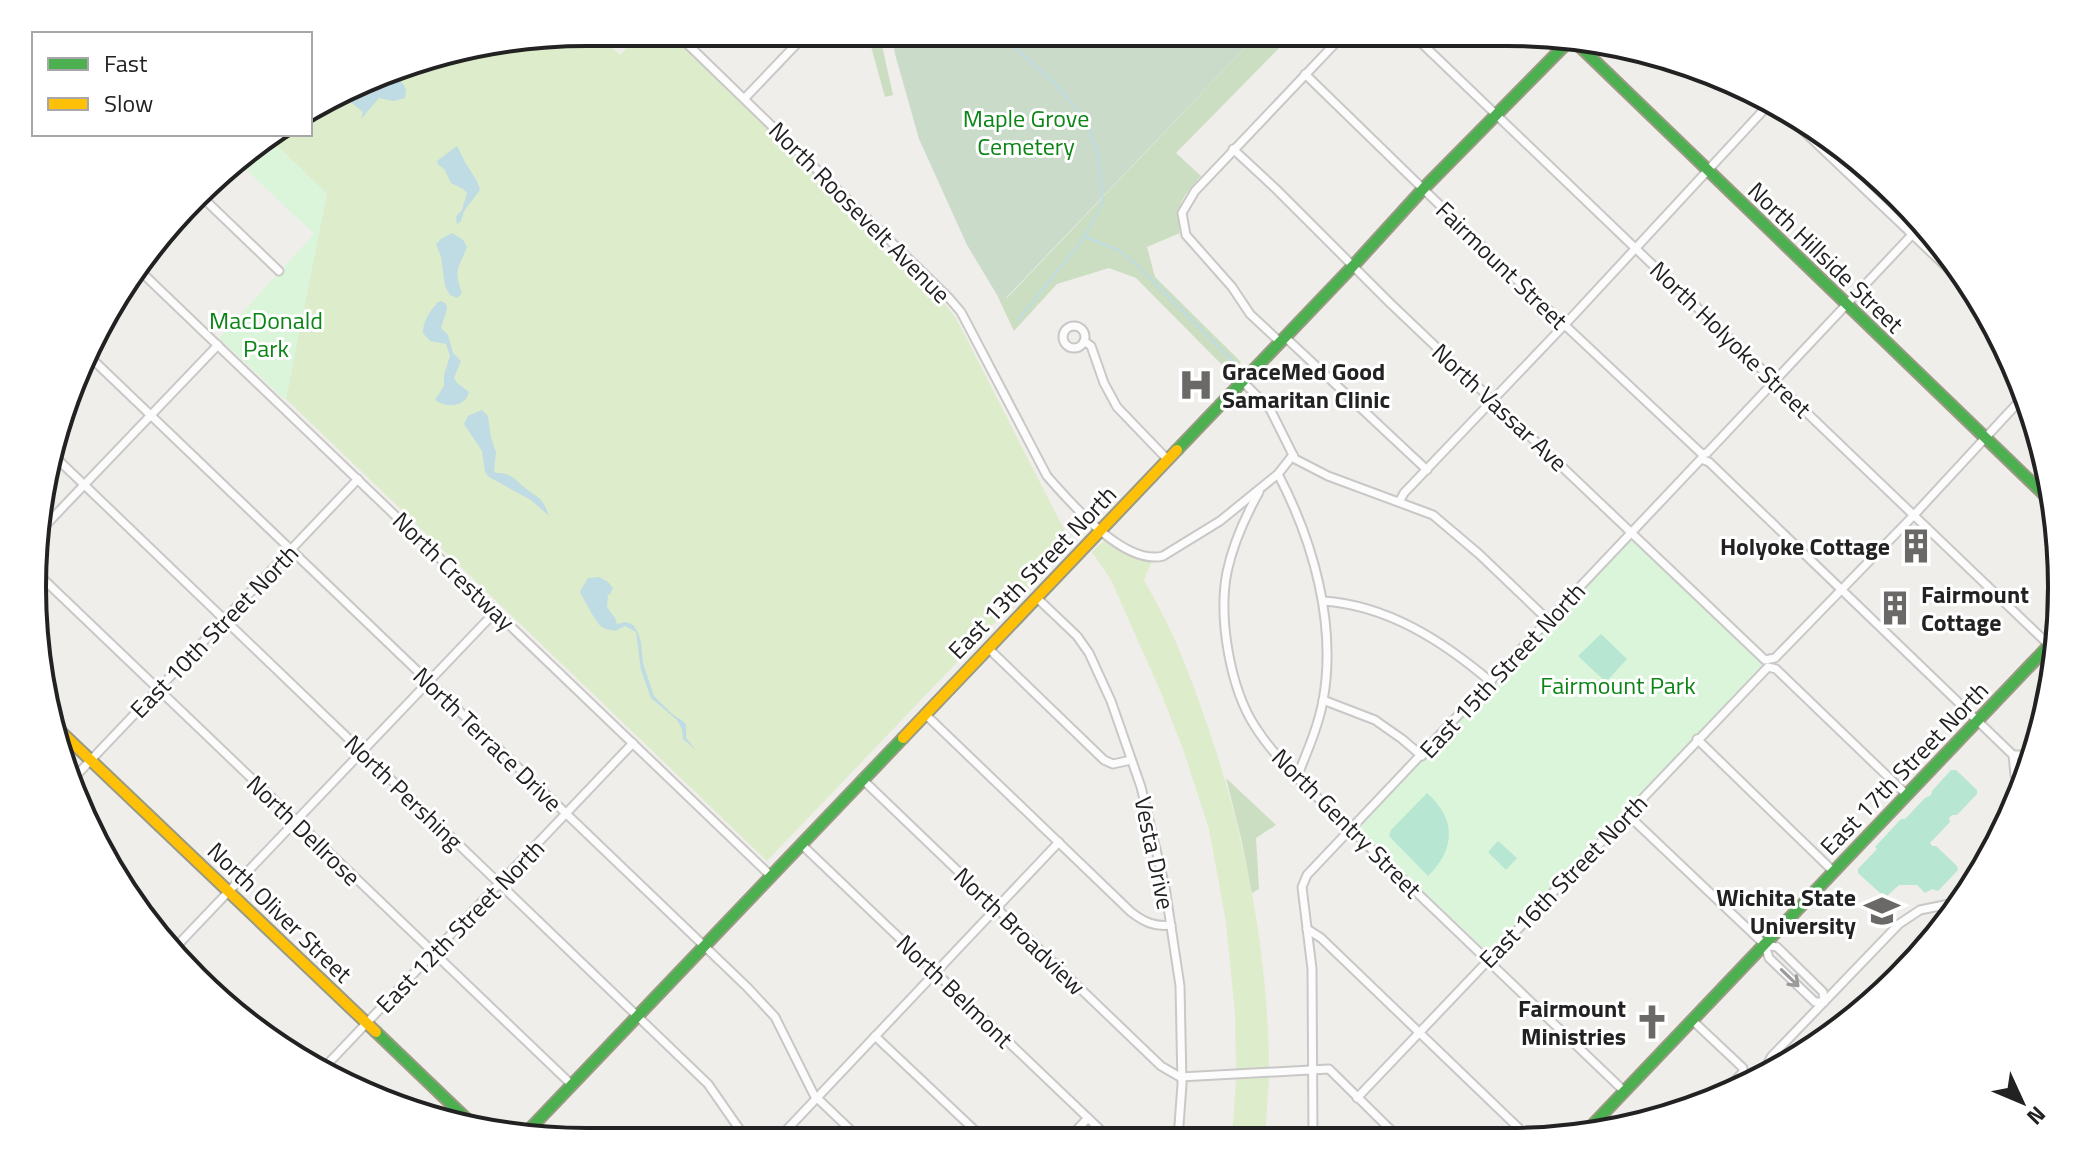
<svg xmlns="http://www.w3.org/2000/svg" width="2094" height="1174" viewBox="0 0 2094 1174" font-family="'Titillium Web',sans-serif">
  <rect width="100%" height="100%" fill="#f0eeeb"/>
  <g fill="#ddeccb">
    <polygon points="587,32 596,32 620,55 642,32 670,32 945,304 956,318 1071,543 767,861 286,399 317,237 327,194 268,137 273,134 310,134 310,114 409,61"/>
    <path d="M 1104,541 L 1128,555 L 1152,561 L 1144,580 C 1155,600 1166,620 1175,640 C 1232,776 1268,920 1269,1068 L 1236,1070 L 1235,1014 L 1226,922 L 1209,829 L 1183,749 L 1159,688 L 1111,580 L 1092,552 Z"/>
    <polygon points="1269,1077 1265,1138 1232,1138 1236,1078"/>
  </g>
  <g fill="#cbdec1">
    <polygon points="867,32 879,32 893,95 885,97"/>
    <path d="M 1259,33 L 1284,33 L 1284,43 L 1176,153 L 1201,176 C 1182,198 1175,204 1180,233 L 1147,247 L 1155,277 L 1241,362 L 1230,373 L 1136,278 L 1109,268 L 1057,284 L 1014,331 L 997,295 L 1007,298 Z"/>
    <polygon points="1226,778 1276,825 1256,838 1259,889 1252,893 1242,842"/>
  </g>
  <polygon fill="#cadbca" points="892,32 1259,33 1006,298 997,295 967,245 919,139 895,54"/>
  <g fill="#daf5da">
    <polygon points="268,137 327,194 286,399 283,398 219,338 314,234 236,160 250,146"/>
    <polygon points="1631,539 1764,664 1489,953 1357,829"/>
  </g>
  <g fill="#b7e6d2">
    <polygon points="1601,634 1627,659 1606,682 1578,656"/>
    <polygon points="1951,770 1956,770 1977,790 1977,794 1957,815 1952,815 1949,818 1950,822 1930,843 1932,846 1936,846 1957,866 1958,870 1938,891 1932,889 1925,893 1917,885 1899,885 1887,896 1883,893 1880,893 1858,873 1858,869 1877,849 1875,847 1901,819 1905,819 1925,798 1931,795 1932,791"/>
    <path d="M 1427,793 C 1457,820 1455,849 1428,876 L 1389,836 L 1391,830 Z"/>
    <polygon points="1498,841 1517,858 1506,870 1488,852"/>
  </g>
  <g fill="#bfdbe3">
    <polygon points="405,64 408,73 401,81 406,89 405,98 394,101 379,98 361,119 363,112 343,96"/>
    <polygon points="457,146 466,164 477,181 480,190 464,211 461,221 457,224 456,217 462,210 467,193 463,189 451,183 445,170 438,164 437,161"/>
    <path d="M 452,233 L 463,240 L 467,247 C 459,268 453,269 462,293 L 457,298 L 450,295 L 445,286 L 441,257 L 436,244 L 441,239 Z"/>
    <path d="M 442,301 L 446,304 L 447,309 L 441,328 L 448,335 L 453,353 L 461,361 L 454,378 L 457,383 L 469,392 C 465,408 445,408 435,400 L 444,386 L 444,375 L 450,356 L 446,344 L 430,341 L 423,333 C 423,321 430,311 438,302 Z"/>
    <path d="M 482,410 L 488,416 L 491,438 L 496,452 L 494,471 L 496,473 C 510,472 514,479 524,487 C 540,500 542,496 549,516 L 531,500 L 489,477 L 485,472 L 482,451 L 464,424 L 468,416 Z"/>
    <path d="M 599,577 L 608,582 L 613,588 L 610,594 L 608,595 L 607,607 L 615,618 L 617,624 L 626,622 L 633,625 L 637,631 L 641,642 L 643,663 L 654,696 L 672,714 L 684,722 L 686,725 L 686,738 L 696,750 L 683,739 L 682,729 L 677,720 L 651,698 L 641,670 L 636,632 L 625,626 L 615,631 C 611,630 605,629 602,627 C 596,623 584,599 580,592 L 588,578 Z"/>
  </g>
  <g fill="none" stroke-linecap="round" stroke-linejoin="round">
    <g stroke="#bfdbe3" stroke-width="2">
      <polyline points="998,33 1055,83 1084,119 1098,153 1103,202 1083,239 1018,320"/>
      <polyline points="1084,236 1120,251 1138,266 1235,363"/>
    </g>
    <g stroke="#c9c8c7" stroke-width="11">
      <g id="street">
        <path d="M 675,32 L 949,298 L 961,312 L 1047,476 C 1071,503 1124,566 1163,556 L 1220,521 L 1278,474 L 1293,455"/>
        <polyline points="1411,33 2049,645"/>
        <polyline points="1305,74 1521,284 1702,454 1707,453 1923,223"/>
        <polyline points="745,98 808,32"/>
        <polyline points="1772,101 1975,294"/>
        <polyline points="1233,149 1276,189 1390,303 1765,660 1775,658 1914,515 2025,395"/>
        <polyline points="202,197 279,271"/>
        <polyline points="136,267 771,876"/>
        <circle cx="1074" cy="337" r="11"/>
        <polyline points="1285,337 1427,470"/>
        <polyline points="1084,341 1091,346 1104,383 1117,407 1167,459"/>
        <polyline points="1280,342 1250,314 1232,287 1186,235 1182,213 1195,191 1345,33"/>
        <polyline points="90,357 747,987 775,1017 814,1095 861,1140"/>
        <polyline points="1242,381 1270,409 1295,459 1328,476 1433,515 1479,554 1548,620"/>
        <polyline points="50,452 708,1084 747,1140"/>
        <path d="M 1278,474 C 1313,541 1337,624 1323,701 C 1318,727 1307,752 1297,777"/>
        <path d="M 1259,492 C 1245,517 1233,544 1227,572 C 1218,618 1230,689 1256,728 C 1267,745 1281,761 1295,776 L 1624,1091"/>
        <polyline points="1399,502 1404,493 1571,318 1772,101"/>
        <polyline points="42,529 218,345"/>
        <polyline points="38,574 572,1085"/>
        <polyline points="1036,597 1077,636 1089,653 1111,701 1141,787 1165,887 1180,986 1182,1084 1178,1139"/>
        <path d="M 1323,601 C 1387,605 1443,641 1491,682"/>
        <polyline points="988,648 1104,760 1113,764 1131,760"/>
        <polyline points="1323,700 1375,720 1402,739 1422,756"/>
        <path d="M 925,714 L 1131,912 C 1144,922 1154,927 1171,925"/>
        <polyline points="1697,739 1833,871"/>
        <polyline points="2013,755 2028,755 2034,757"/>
        <polyline points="862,779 1161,1066 1180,1077 1329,1069 1399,1138"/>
        <polyline points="70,782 358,479"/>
        <polyline points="1627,814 1765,945 1769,958 1815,1002 1824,1002 1823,992 1777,947 1765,945"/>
        <polyline points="801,844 1110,1139"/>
        <polyline points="1307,929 1321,938 1528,1137"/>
        <polyline points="170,953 496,611"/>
        <polyline points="1692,1020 1743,1068 1743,1072 1732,1084"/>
        <polyline points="875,1036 984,1139"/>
        <polyline points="320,1072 633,743"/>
        <polyline points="1763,1074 1771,1057 1899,924 1920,910 1959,902"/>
        <polyline points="1357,1098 1768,667 1776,669 1907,795"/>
        <path d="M 1313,1138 L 1312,969 L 1302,887 L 1307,875 L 1701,459 L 1709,462 C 1811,559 1912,657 2013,755 L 2015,775 L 2023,786"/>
        <polyline points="1068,1139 1088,1118"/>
        <polyline points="777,1140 1059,842"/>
      </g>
    </g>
    <g stroke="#999a82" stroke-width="14">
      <g id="fast">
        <polyline points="1572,39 2053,503"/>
        <polyline points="1177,450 1353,266 1424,188 1571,39"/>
        <polyline points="376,1032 473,1125"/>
        <polyline points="524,1135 903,738"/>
        <polyline points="1581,1137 2058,636"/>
      </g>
    </g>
    <g stroke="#999a82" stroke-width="14">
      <g id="slow">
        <polyline points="58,729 376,1032"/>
        <polyline points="903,738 1177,450"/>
      </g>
    </g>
    <use href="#street" stroke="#fdfcfc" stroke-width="7"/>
    <use href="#fast" stroke="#4caf50" stroke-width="10"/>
    <use href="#slow" stroke="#ffc107" stroke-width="10"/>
  </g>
  <defs><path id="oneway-shaft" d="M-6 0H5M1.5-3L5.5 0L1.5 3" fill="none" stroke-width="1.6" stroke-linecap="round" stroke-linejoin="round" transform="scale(2)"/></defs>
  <use stroke="#9a9a9a" href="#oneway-shaft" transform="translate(1790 978) rotate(44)"/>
  <defs>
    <g id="hospital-bare" transform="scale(2.76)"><path d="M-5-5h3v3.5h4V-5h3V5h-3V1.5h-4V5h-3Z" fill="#6a6968" stroke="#fff" stroke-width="2.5" paint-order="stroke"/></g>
    <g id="building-bare" transform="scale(2.76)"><path d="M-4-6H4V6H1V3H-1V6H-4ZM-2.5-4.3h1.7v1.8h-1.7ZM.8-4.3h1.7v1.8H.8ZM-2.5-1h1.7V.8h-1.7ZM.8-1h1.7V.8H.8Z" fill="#6a6968" stroke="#fff" stroke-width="2.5" paint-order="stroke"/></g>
    <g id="university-bare" transform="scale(2.76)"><path d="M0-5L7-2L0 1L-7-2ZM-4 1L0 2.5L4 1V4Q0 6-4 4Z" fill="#6a6968" stroke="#fff" stroke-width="2.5" paint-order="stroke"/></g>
    <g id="church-bare" transform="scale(2.76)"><path d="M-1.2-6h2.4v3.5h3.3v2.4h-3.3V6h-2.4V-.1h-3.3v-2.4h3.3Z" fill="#6a6968" stroke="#fff" stroke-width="2.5" paint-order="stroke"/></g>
  </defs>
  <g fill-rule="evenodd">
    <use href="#hospital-bare" x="1196" y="385"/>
    <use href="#building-bare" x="1916" y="546"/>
    <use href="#building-bare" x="1895" y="608"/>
    <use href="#university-bare" x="1882" y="911"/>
    <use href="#church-bare" x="1652" y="1022"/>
  </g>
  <g text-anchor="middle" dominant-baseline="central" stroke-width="6" stroke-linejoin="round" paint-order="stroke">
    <g font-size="24" fill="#0c8416" stroke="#fff">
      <text x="1026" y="118">Maple Grove<tspan x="1026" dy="28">Cemetery</tspan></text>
      <text x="266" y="320">MacDonald<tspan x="266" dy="28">Park</tspan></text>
      <text x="1618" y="685">Fairmount Park</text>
    </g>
    <g font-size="24" fill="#222" stroke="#fff">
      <text transform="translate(860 212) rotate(45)">North Roosevelt Avenue</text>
      <text transform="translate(1826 257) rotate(44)">North Hillside Street</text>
      <text transform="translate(1502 265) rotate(44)">Fairmount Street</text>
      <text transform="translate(1731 339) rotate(44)">North Holyoke Street</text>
      <text transform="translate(1500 407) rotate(43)">North Vassar Ave</text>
      <text transform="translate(454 571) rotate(44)">North Crestway</text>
      <text transform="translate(1032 572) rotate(-46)">East 13th Street North</text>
      <text transform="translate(214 631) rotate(-46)">East 10th Street North</text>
      <text transform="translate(1502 670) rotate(-47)">East 15th Street North</text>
      <text transform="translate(488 739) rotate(44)">North Terrace Drive</text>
      <text transform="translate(1904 768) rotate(-46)">East 17th Street North</text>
      <text transform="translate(404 792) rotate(44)">North Pershing</text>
      <text transform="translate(1347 823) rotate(45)">North Gentry Street</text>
      <text transform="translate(304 830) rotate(44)">North Dellrose</text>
      <text transform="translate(1155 853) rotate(78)">Vesta Drive</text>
      <text transform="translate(1563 881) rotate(-46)">East 16th Street North</text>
      <text transform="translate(280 912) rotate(44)">North Oliver Street</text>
      <text transform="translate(460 926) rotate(-46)">East 12th Street North</text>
      <text transform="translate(1020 931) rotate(44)">North Broadview</text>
      <text transform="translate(955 991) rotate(44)">North Belmont</text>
    </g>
    <g font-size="24" font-weight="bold" fill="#222" stroke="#fff" text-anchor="end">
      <text x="1222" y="371" text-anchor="start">GraceMed Good<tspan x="1222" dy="28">Samaritan Clinic</tspan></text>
      <text x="1890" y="546">Holyoke Cottage</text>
      <text x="1921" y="594" text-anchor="start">Fairmount<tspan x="1921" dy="28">Cottage</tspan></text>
      <text x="1856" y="897">Wichita State<tspan x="1856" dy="28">University</tspan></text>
      <text x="1626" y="1008">Fairmount<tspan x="1626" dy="28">Ministries</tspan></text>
    </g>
  </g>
  <path d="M0 0H2094V1174H0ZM587 46H1507A541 541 0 0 1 2048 587V587A541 541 0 0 1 1507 1128H587A541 541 0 0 1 46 587V587A541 541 0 0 1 587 46Z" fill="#fff" fill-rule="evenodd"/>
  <path fill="none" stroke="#222" stroke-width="4" d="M587 46H1507A541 541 0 0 1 2048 587V587A541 541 0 0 1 1507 1128H587A541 541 0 0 1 46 587V587A541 541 0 0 1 587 46Z"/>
  <rect x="32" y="32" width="280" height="104" fill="#ffffff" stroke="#a7a7a7" stroke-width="2"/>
  <rect x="48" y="58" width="40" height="12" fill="#4caf50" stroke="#a7a7a7" stroke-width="2"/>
  <text x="104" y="72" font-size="24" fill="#222222">Fast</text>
  <rect x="48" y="98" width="40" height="12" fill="#ffc107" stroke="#a7a7a7" stroke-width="2"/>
  <text x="104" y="112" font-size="24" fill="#222222">Slow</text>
  <g transform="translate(2022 1102) rotate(134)" stroke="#ffffff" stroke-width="6" paint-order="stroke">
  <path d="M0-6L14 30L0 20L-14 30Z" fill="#222222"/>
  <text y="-12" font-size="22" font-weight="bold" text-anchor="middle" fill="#222222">N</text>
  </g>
</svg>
